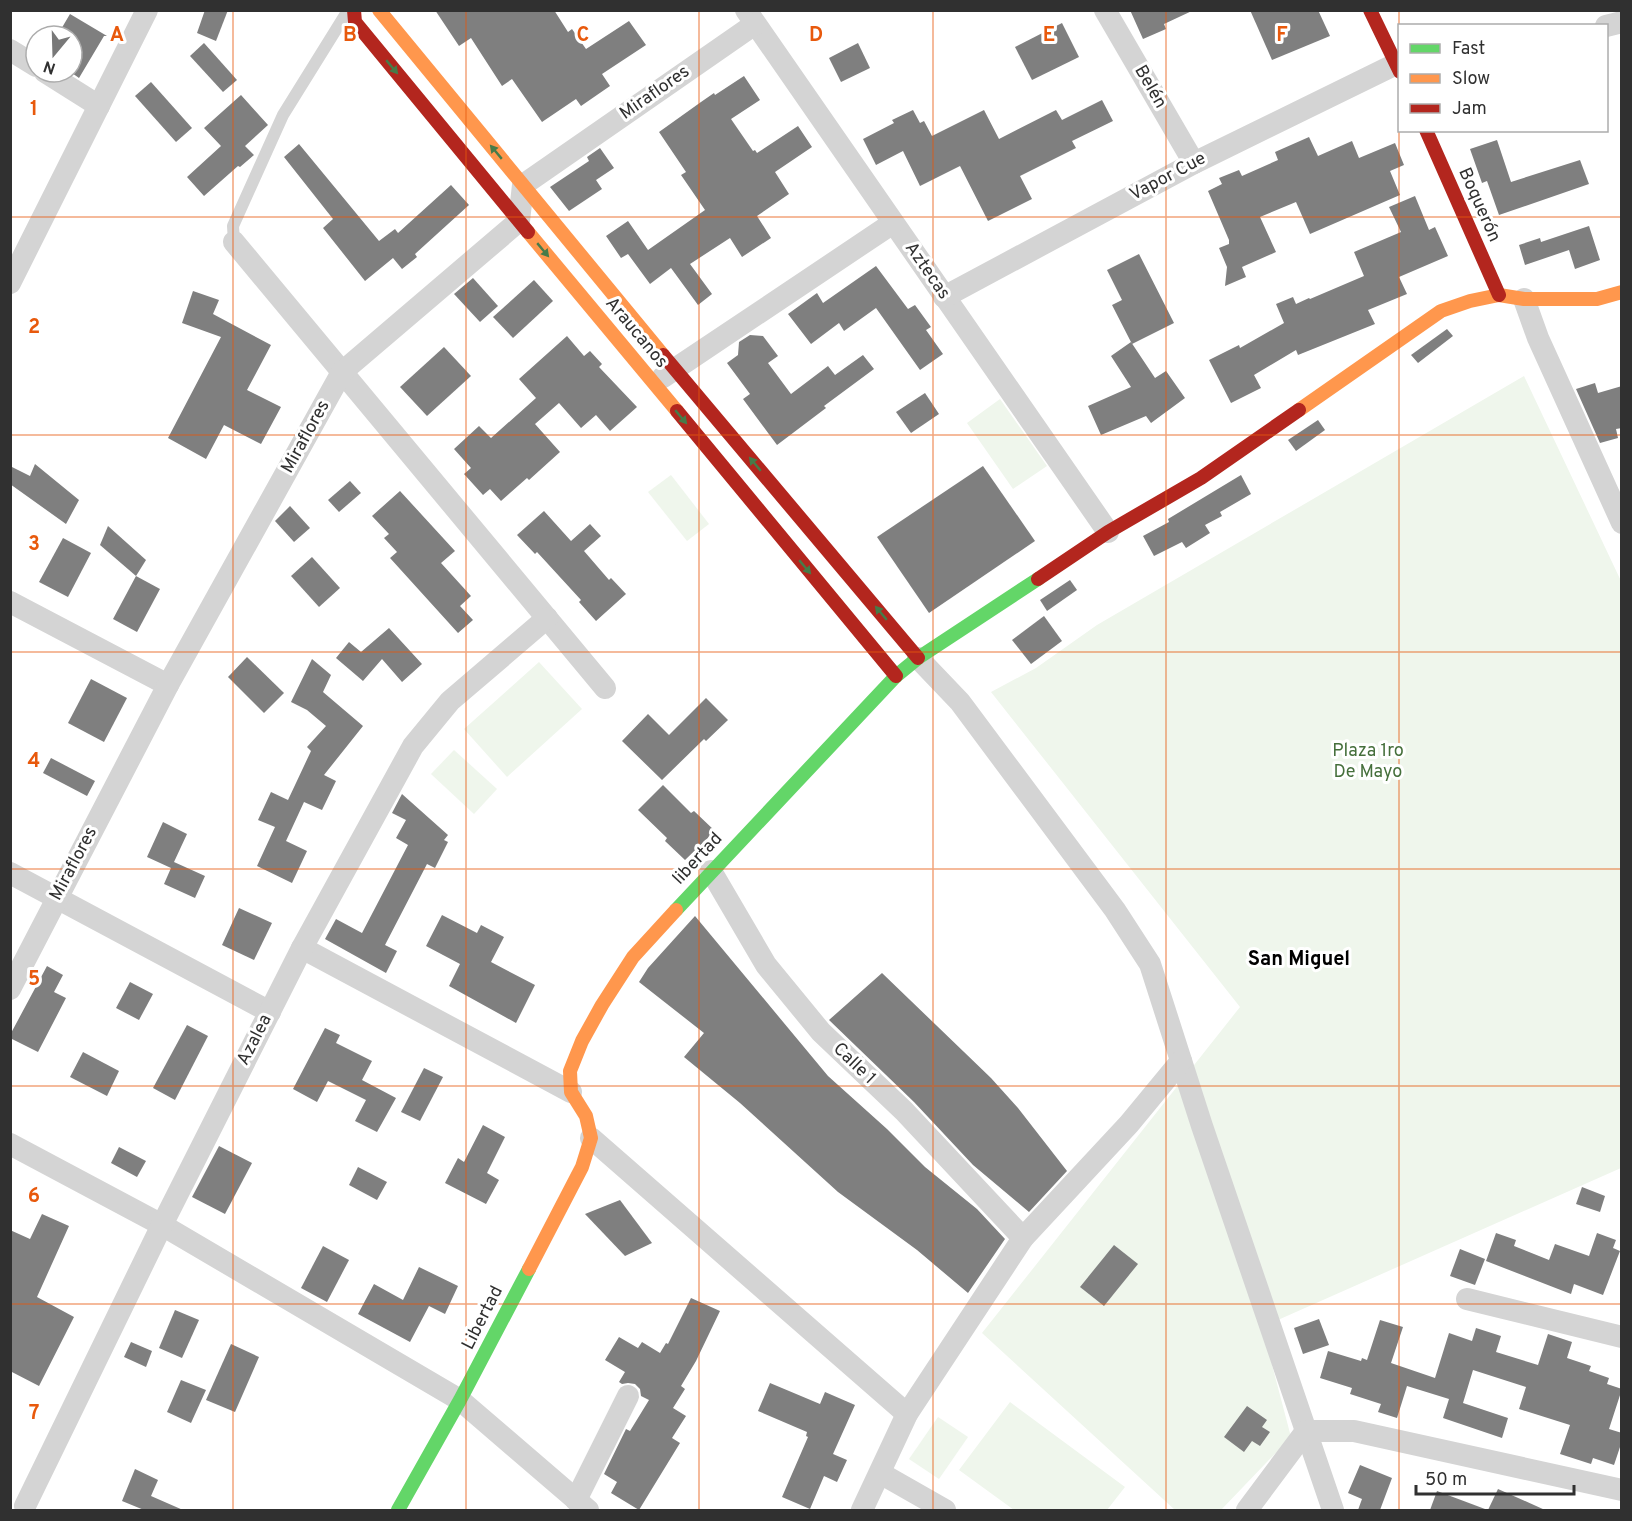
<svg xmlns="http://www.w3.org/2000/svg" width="1632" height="1521" viewBox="0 0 1632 1521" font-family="Overpass,sans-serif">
  <rect width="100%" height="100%" fill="#fff"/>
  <g fill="#eff6ec">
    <polygon points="1524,376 1621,581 1621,1168 1262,1327 1291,1437 1221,1510 1175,1510 982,1333 1240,1007 991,692 1036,668 1097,625"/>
    <polygon points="1000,399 1047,466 1013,489 967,423"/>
    <polygon points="671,475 709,524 687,541 648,492"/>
    <polygon points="539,662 582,709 507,777 464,729"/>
    <polygon points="454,750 497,789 474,814 431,774"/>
    <polygon points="1010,1402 1125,1487 1107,1510 1014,1510 959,1470"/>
    <polygon points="938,1417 968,1437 939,1479 909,1459"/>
  </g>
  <g fill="#7f7f7f">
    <polygon points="205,10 228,10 216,41 197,33"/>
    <polygon points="435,10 554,10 568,32 572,29 586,49 629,21 646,45 602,74 610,86 581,106 576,99 542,122 512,79 502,86 471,38 459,46"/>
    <polygon points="1130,10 1194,10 1164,24 1166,29 1143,39"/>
    <polygon points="1250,10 1318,10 1330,36 1272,60"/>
    <polygon points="70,14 107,36 104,36 79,78 72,73 72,36 57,36"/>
    <polygon points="1062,23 1079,57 1032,80 1015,47"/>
    <polygon points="204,43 237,80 223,92 190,56"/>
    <polygon points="858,43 870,68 841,82 829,58"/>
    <polygon points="744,76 760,100 731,119 753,151 755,150 757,153 798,126 812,147 775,172 789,194 757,216 771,238 742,257 730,238 690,264 712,294 698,305 671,268 650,284 628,254 621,258 606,236 628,221 648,250 705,210 681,175 686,172 659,132 701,102 714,93 715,95"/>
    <polygon points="151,82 192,128 176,142 135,96"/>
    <polygon points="241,95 268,125 245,146 254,155 240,167 238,166 204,196 187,177 221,146 204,128"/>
    <polygon points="1102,100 1113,121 1072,141 1076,148 1020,176 1032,199 988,221 960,166 920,186 903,151 876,165 863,139 894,123 892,120 913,110 920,123 924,121 932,136 984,110 999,139 1056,110 1062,120"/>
    <polygon points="1309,137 1318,156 1352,141 1359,158 1395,143 1404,165 1390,171 1400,195 1310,234 1296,202 1260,217 1276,252 1242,267 1246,277 1225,286 1227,267 1219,248 1229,244 1229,240 1208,191 1222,184 1219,178 1239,170 1242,176 1278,160 1275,152"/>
    <polygon points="1497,140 1511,182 1580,160 1589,184 1499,215 1487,181 1482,183 1470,149"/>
    <polygon points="299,144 379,241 395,229 398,233 451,185 469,205 415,254 417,257 402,269 393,258 365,281 323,228 333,219 284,157"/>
    <polygon points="600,148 614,168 596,180 602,189 569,211 550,187 589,161 587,157"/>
    <polygon points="1415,196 1429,230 1435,227 1448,256 1399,277 1407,294 1368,310 1375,324 1298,355 1296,350 1254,375 1261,388 1231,403 1209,360 1239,345 1240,348 1284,323 1276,304 1293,297 1296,304 1309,298 1310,299 1364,276 1354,252 1401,232 1389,207"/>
    <polygon points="1589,226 1600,260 1575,269 1569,250 1525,265 1519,245 1540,238 1541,242"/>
    <polygon points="1139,254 1174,323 1132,344 1112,305 1122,300 1107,270"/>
    <polygon points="876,266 908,309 915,305 931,327 926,330 943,354 920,370 876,308 844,331 839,323 811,344 788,314 817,293 823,303"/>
    <polygon points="473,278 498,306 480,322 454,294"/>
    <polygon points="534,280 553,301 513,338 493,317"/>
    <polygon points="193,291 219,300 213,314 271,345 247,390 281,407 261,444 224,425 206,459 168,438 221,337 182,323"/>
    <polygon points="1447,329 1453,336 1418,363 1411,355"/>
    <polygon points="750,335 763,336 778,356 768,363 791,394 828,366 835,375 863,355 874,369 824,406 826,408 777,445 743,399 750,394 727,363 738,355 739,342"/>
    <polygon points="567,336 584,356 590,351 602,364 599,367 637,407 610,431 596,415 581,428 559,403 535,424 560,452 529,480 527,478 501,501 490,489 483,495 464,474 471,468 454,449 479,426 491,438 536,398 519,379"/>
    <polygon points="1131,342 1155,378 1166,371 1185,398 1151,423 1146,416 1101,435 1088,406 1131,387 1111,356"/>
    <polygon points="444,347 471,376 427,416 400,387"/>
    <polygon points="1595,383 1598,393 1622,386 1622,428 1616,429 1618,438 1600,443 1576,389"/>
    <polygon points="925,393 939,414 911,433 896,412"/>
    <polygon points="1318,420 1325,430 1296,451 1288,440"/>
    <polygon points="35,464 79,500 66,524 10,484 10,466 30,476"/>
    <polygon points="983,466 1035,541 929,613 877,537"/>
    <polygon points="1241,475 1251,494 1220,512 1222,516 1205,525 1210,533 1186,548 1182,542 1154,556 1143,536 1169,522 1168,519"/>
    <polygon points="350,481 361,493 339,512 328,500"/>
    <polygon points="400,491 455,551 441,563 471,596 460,606 473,620 458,633 390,558 397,552 384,538 389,534 372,516"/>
    <polygon points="290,506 310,528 294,542 275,521"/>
    <polygon points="544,511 571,541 590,524 601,536 584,551 609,580 611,578 626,594 596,621 579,602 581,600 537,552 535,554 517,535"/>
    <polygon points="108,526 146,560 136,576 100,545"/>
    <polygon points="63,538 91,553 68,597 39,582"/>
    <polygon points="312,557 340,588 319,607 291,576"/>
    <polygon points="136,576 160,589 137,632 113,619"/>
    <polygon points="1070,580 1077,590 1047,611 1040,600"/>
    <polygon points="1044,616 1062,641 1031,664 1012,640"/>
    <polygon points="389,628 422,664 402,682 382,659 363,681 336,658 349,642 361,652"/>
    <polygon points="247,657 284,693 264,713 228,677"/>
    <polygon points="312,659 331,675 323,692 363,726 324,775 336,781 322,810 304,802 286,841 307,851 292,883 257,866 275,827 258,820 271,792 288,800 311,751 307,747 326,726 307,710 291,702"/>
    <polygon points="91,679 127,698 104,742 68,723"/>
    <polygon points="706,698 728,720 706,741 704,739 662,780 622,741 648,714 669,735"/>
    <polygon points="51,758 95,781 87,796 43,773"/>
    <polygon points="663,785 691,813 694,811 715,831 685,860 665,841 667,838 638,810"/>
    <polygon points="402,794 448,835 444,840 448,842 435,868 427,864 385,945 397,951 386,973 325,939 336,919 362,933 408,845 396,838 406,820 392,813"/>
    <polygon points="163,822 187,834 174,862 205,876 195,898 164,884 171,868 147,857"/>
    <polygon points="239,908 272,923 254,960 222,945"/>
    <polygon points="442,915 477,933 481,925 504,937 491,962 535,985 516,1023 449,986 460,964 426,946"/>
    <polygon points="695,916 828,1076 887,1129 925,1167 977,1209 1005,1239 968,1293 917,1250 838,1192 740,1103 684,1057 704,1033 639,982 648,968"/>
    <polygon points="47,966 63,975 54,992 66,998 38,1052 10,1038 10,1035"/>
    <polygon points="882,973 991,1078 1018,1108 1067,1171 1029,1212 973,1165 914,1102 829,1020"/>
    <polygon points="130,982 153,994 139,1020 116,1008"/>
    <polygon points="187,1025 208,1036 175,1100 153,1088"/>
    <polygon points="325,1028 340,1035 336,1043 372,1061 362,1080 396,1098 377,1132 355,1121 366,1100 328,1081 317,1102 293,1089"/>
    <polygon points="83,1052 119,1071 107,1096 70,1077"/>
    <polygon points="424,1068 443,1077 420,1121 401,1112"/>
    <polygon points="483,1125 505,1137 487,1173 499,1180 486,1204 445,1183 458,1158 464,1162"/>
    <polygon points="219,1146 252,1163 225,1214 192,1197"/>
    <polygon points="119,1147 146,1161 137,1177 111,1163"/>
    <polygon points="358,1167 387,1182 377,1200 349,1185"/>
    <polygon points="1582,1187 1605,1196 1600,1212 1576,1204"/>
    <polygon points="620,1200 652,1243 625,1256 585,1214"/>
    <polygon points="42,1214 69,1226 37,1297 74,1317 39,1386 10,1371 10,1230 30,1239"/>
    <polygon points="1496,1233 1516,1240 1514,1246 1549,1260 1555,1244 1589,1256 1597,1233 1616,1240 1613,1248 1620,1251 1603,1295 1574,1284 1571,1294 1486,1261"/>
    <polygon points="1114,1245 1138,1264 1104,1306 1080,1287"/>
    <polygon points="323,1246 349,1260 327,1302 301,1288"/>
    <polygon points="1460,1249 1485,1259 1475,1285 1450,1276"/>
    <polygon points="419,1267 458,1286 445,1314 429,1306 410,1342 358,1314 374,1284 403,1300"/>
    <polygon points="691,1298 720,1311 696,1361 681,1386 685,1389 673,1408 686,1416 672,1438 680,1443 639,1510 611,1493 617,1482 604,1474 626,1429 630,1431 649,1400 641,1396 640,1389 635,1384 628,1383 622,1384 619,1382 625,1372 605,1360 619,1337 638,1348 642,1342 660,1353 666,1343 668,1344"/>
    <polygon points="175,1310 199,1320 182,1358 159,1348"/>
    <polygon points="1319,1319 1329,1345 1303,1354 1294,1328"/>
    <polygon points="1380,1320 1403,1327 1391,1363 1435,1378 1449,1333 1472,1341 1476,1328 1501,1336 1496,1352 1538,1365 1548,1334 1572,1342 1567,1358 1591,1366 1589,1371 1609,1378 1607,1384 1622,1389 1609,1429 1622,1433 1622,1441 1614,1465 1593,1458 1591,1464 1560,1454 1570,1425 1519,1409 1526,1387 1473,1370 1463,1403 1508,1418 1502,1438 1443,1418 1449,1399 1407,1386 1397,1418 1378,1412 1381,1404 1350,1394 1352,1388 1320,1378 1328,1351 1361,1361 1362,1358 1367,1360"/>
    <polygon points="131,1342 152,1351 146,1367 124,1357"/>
    <polygon points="231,1344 259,1357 235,1412 206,1400"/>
    <polygon points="181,1380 206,1390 191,1423 167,1412"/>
    <polygon points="770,1383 820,1404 825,1392 855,1405 833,1454 847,1460 837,1482 824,1476 810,1509 782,1497 808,1437 806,1436 807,1432 758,1411"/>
    <polygon points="1247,1406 1267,1420 1262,1427 1270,1432 1260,1446 1252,1441 1244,1452 1224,1437"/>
    <polygon points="1360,1465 1392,1478 1380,1510 1358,1510 1362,1499 1348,1493"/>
    <polygon points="135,1469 158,1480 151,1496 183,1510 144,1510 122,1501"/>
    <polygon points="1498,1489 1545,1510 1488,1510"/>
    <polygon points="1437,1491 1485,1509 1485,1510 1430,1510"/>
  </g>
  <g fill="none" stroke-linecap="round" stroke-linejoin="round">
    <polyline stroke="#d4d4d4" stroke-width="12" points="234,242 233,226 283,115 347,12"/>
    <g stroke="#d4d4d4" stroke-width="22">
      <polyline points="746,10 1108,532"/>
      <polyline points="1105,10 1194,163"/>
      <polyline points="1606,26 1622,22"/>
      <polyline points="10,50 36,66"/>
      <polyline points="45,72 99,106"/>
      <polyline points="234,242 605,688"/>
      <polyline points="10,283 147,10"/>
      <polyline points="944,297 1194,163 1396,64"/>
      <polyline points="1524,299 1538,338 1622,523"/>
      <polyline points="663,377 893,223"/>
      <polyline points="10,602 168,685"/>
      <polyline points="918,658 960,702 1115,910 1150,964 1202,1126 1333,1510"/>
      <polyline points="711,871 766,965 821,1032 904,1111 1023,1238"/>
      <polyline points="10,873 270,1012"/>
      <polyline points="302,948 571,1092"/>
      <polyline points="10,989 168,685 342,372 519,221 523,185 755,24"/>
      <polyline points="591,1138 907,1414"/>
      <polyline points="10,1144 162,1225 460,1400 588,1510"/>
      <polyline points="1467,1299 1622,1337"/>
      <polyline points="880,1473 945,1510"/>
      <polyline points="576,1500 628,1396"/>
      <polyline points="25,1506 162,1225 302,948 413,746 450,701 547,618"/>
      <polyline points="862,1510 907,1414 1023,1238 1129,1124 1181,1061"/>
      <polyline points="1247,1510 1306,1431 1354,1431 1622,1490"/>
    </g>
    <g stroke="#63d668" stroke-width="14">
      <polyline points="676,910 896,676 918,658 1038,579"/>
      <polyline points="398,1510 460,1400 529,1269"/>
    </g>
    <g stroke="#ff974d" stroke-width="14">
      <polyline points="379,10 663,355"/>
      <polyline points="528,232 677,411"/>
      <polyline points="1299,410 1441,311 1470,301 1499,295 1524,299 1597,299 1622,292"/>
      <polyline points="529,1269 582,1167 591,1138 586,1116 571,1092 570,1071 582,1041 602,1005 633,957 676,910"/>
    </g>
    <g stroke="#b3261e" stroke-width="14">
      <polyline points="354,10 355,22 528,232"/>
      <polyline points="1370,10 1400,72"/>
      <polyline points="1426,130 1499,295"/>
      <polyline points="663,355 918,658"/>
      <polyline points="677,411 896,676"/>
      <polyline points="1038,579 1108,532 1201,478 1299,410"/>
    </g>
  </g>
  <defs><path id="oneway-solid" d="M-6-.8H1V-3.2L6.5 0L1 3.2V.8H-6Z" transform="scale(1.5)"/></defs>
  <g fill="#477b49">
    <use href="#oneway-solid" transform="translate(392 67) rotate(50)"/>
    <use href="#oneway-solid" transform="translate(496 152) rotate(-130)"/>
    <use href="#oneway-solid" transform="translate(543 250) rotate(50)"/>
    <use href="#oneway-solid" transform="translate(681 417) rotate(50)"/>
    <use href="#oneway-solid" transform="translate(755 464) rotate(-130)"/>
    <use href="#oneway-solid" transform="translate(805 567) rotate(50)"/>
    <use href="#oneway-solid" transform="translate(881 613) rotate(-130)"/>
  </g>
  <path fill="none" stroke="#e8590c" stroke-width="1.5" stroke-opacity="0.55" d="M 233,10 L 233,1510M 466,10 L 466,1510M 699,10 L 699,1510M 933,10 L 933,1510M 1166,10 L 1166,1510M 1399,10 L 1399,1510M 10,217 L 1622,217M 10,435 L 1622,435M 10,652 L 1622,652M 10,869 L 1622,869M 10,1086 L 1622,1086M 10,1304 L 1622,1304"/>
  <g text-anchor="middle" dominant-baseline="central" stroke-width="6" stroke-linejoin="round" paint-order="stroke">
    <g font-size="18" fill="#303030" stroke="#fff">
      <text transform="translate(1150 87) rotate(60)">Belén</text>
      <text transform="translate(655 93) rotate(-35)">Miraflores</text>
      <text transform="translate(1168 177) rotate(-28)">Vapor Cue</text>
      <text transform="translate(1479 205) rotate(66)">Boquerón</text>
      <text transform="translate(927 271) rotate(55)">Aztecas</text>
      <text transform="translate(636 333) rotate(50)">Araucanos</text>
      <text transform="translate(306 437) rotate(-61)">Miraflores</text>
      <text transform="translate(698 859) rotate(-47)">libertad</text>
      <text transform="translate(74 864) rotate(-62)">Miraflores</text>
      <text transform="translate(255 1040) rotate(-63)">Azalea</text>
      <text transform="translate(854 1064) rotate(44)">Calle 1</text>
      <text transform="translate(483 1318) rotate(-63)">Libertad</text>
    </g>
    <g font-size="18" fill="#456f3b" stroke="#fff">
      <text x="1368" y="751">Plaza 1ro<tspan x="1368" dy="21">De Mayo</tspan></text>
    </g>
    <g font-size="20" font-weight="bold" fill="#000" stroke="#fff">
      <text x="1299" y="960">San Miguel</text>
    </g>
  </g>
  <g font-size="20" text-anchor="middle" font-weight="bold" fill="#e8590c" stroke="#fff" stroke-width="6" stroke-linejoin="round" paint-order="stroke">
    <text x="117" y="41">A</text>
    <text x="350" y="41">B</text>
    <text x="583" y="41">C</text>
    <text x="816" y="41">D</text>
    <text x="1049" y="41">E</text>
    <text x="1282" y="41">F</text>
    <text x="34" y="115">1</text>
    <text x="34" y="333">2</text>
    <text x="34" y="550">3</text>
    <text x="34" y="767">4</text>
    <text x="34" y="985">5</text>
    <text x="34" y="1202">6</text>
    <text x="34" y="1419">7</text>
  </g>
  <rect width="1632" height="1521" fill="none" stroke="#303030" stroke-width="24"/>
  <rect x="1398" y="24" width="210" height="108" fill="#ffffff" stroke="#acacac" stroke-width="1.5"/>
  <rect x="1410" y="44" width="30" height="9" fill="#63d668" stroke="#acacac" stroke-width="1.5"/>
  <text x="1452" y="54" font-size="18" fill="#303030">Fast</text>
  <rect x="1410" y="74" width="30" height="9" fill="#ff974d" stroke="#acacac" stroke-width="1.5"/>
  <text x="1452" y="84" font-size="18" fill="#303030">Slow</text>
  <rect x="1410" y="104" width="30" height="9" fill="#b3261e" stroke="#acacac" stroke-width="1.5"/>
  <text x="1452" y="114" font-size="18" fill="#303030">Jam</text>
  <g transform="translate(54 54) rotate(199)"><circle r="28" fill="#ffffff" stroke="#acacac" stroke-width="1.5"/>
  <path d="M0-4.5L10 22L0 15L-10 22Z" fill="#787878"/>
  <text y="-9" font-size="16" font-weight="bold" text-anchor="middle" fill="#303030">N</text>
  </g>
  <path d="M1416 1485v9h158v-9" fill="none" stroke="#303030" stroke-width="3"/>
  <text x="1425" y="1485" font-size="18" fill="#303030" stroke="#ffffff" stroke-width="4.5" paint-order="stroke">50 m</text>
</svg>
